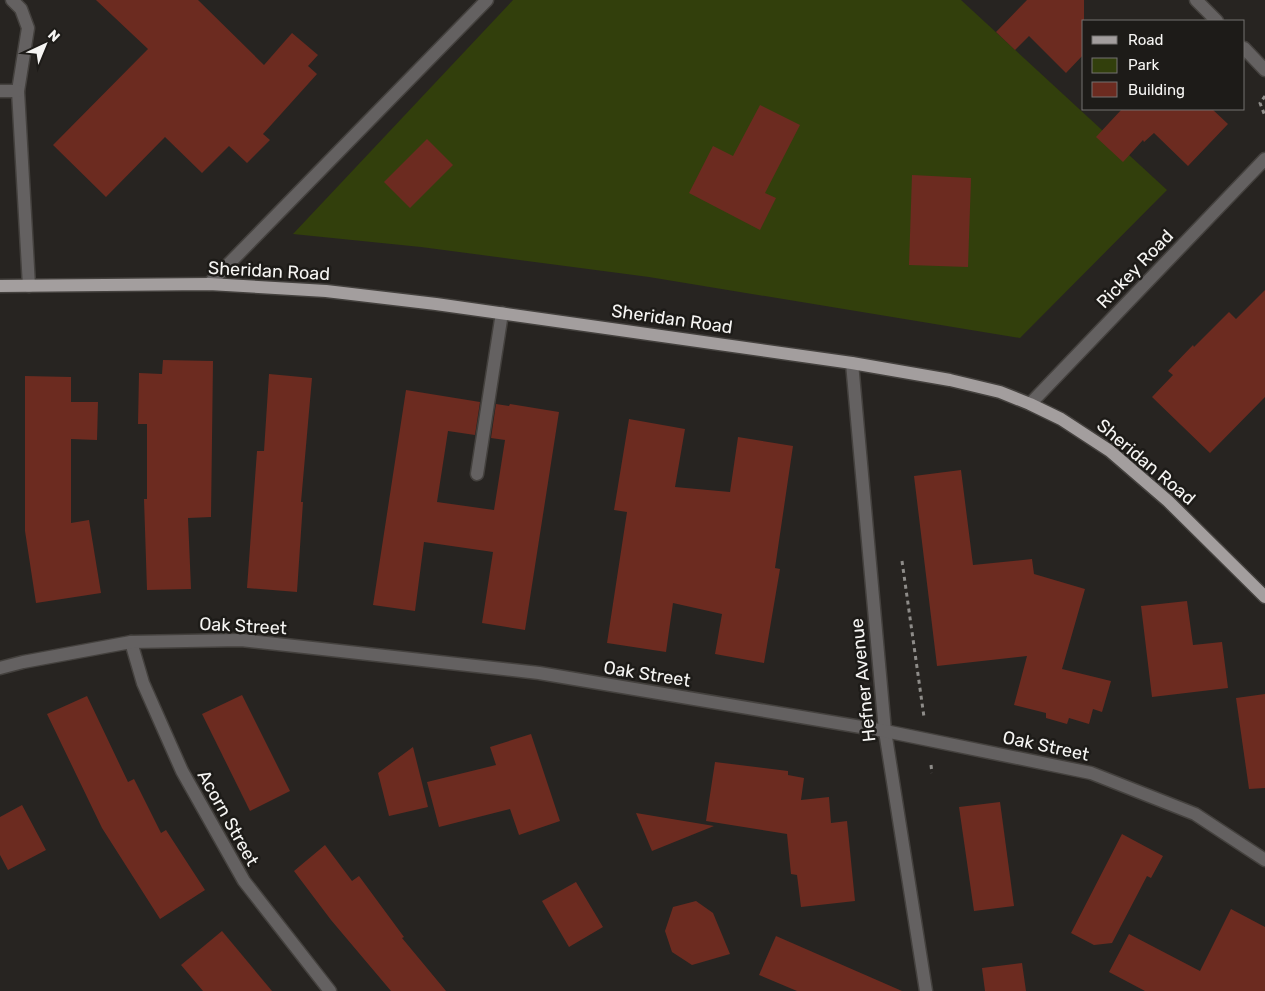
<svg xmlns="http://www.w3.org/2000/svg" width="1265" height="991" viewBox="0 0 1265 991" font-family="Rubik,sans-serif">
  <rect width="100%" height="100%" fill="#272421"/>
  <polygon fill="#323f0c" points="513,0 961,0 1167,190 1020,338 649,277 421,247 293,234"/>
  <g fill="#6c2b20">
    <polygon points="96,0 198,0 264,65 292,33 318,55 308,66 317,74 263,134 270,140 247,163 229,146 202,173 165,137 106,197 53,145 148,49"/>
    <polygon points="1027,0 1084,0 1084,54 1066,73 1029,36 1015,50 996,32"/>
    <polygon points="760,105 800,125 765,193 776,198 760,230 689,193 713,146 733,156"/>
    <polygon points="1122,109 1212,109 1228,124 1188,166 1154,133 1144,142 1143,140 1123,162 1096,137"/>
    <polygon points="427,139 453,165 410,208 384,182"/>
    <polygon points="912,175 971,178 968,267 909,265"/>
    <polygon points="1265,290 1265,397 1210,453 1152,397 1173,375 1168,371 1193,345 1194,347 1229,312 1236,319"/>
    <polygon points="163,360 213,361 211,517 188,518 191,589 147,590 144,499 147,499 147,424 138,424 139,373 162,374"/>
    <polygon points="269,374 312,378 301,502 303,502 297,592 247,588 257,451 264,451"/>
    <polygon points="25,376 71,377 71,402 98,402 97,440 71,439 71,523 89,520 101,593 36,603 25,531"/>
    <polygon points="406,390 480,402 475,435 448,431 437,502 494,510 505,440 491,438 496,404 509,406 510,404 559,412 525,630 482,623 493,552 424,542 415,611 373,605"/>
    <polygon points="629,419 685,429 675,487 730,492 738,437 793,446 775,568 780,569 764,663 715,654 722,614 673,603 666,652 607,643 627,512 614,510"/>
    <polygon points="961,470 973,565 1032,559 1034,574 1085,589 1062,669 1111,681 1102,712 1093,709 1089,724 1069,718 1067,724 1046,718 1046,713 1014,705 1027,656 937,666 914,476"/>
    <polygon points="1187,601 1193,645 1222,642 1228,688 1152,697 1141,606"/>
    <polygon points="1265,694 1265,788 1249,789 1236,698"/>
    <polygon points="242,695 290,791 250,811 202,714"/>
    <polygon points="87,696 128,782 134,779 161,833 166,830 205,890 160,919 102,828 47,714"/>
    <polygon points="531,734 560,821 519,835 510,809 439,827 427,782 496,765 490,747"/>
    <polygon points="413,747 428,807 389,816 378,773"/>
    <polygon points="715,762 788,771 788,775 804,778 801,800 829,797 831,823 847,821 855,901 801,907 797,875 791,874 787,834 706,821"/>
    <polygon points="1000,802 1014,906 974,911 959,807"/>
    <polygon points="22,805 46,850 8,870 0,855 0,817"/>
    <polygon points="636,813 714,826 652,851"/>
    <polygon points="1122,834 1163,856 1151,878 1147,876 1112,943 1094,945 1071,933"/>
    <polygon points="325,845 352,881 359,876 404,937 402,938 446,991 391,991 331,920 294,871"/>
    <polygon points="576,882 603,927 569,947 542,901"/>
    <polygon points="696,901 713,913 730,954 692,965 672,952 665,931 673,907"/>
    <polygon points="1231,909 1265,927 1265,991 1145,991 1109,972 1129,934 1200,971"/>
    <polygon points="222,931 272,991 203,991 181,965"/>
    <polygon points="776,936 902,991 797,991 759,975"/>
    <polygon points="1022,963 1026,991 985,991 982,968"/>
  </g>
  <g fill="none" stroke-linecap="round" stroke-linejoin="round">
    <g stroke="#44413e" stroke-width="15">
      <g id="minor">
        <polyline points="12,0 21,9 28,28 18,91 29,286"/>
        <polyline points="1196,0 1217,21"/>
        <polyline points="1244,48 1265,70"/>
        <polyline points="0,91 18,91"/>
        <polyline points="209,284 487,0"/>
        <polyline points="852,363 885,731 926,991"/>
        <polyline points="1030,404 1265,159"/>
        <polyline points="477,474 502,313"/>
        <polyline points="131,642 143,683 182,771 244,881 330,991"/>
        <polyline points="0,668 23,662 131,642 241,640 539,673 885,731 1091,773 1195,814 1265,860"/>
      </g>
    </g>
    <g stroke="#44413e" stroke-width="15">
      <polyline id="major" points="0,286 209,284 326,291 436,304 852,363 950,380 1000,392 1030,404 1061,419 1110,451 1168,501 1265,597"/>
    </g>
    <g stroke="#8e8c89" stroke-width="3" stroke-dasharray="4 4" stroke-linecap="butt">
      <polyline points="1265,96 1260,103 1265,116"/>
      <polyline points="902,561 924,717"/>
      <polyline points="931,765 932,773"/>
    </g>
    <use href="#minor" stroke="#646161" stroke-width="12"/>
    <use href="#major" stroke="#a39e9e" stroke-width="12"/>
  </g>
  <g text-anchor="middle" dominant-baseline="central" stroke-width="5" stroke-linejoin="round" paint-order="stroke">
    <g font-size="18" fill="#f6f5f3" stroke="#1d1b18">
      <text transform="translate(1135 269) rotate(-46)">Rickey Road</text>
      <text transform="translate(269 271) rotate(3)">Sheridan Road</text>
      <text transform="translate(672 319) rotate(8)">Sheridan Road</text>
      <text transform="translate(1146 462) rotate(40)">Sheridan Road</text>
      <text transform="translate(243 626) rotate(3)">Oak Street</text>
      <text transform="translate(647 674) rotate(9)">Oak Street</text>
      <text transform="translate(863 680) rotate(-96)">Hefner Avenue</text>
      <text transform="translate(1046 746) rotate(12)">Oak Street</text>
      <text transform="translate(228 818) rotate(61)">Acorn Street</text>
    </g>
  </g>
  <rect x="1082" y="20" width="162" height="90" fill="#1d1b18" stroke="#747270"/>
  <rect x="1092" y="36" width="25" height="8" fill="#a39e9e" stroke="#747270"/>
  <text x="1128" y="45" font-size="15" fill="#f6f5f3">Road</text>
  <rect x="1092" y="58" width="25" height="15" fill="#323f0c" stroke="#747270"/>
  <text x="1128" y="70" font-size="15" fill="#f6f5f3">Park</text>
  <rect x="1092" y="82" width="25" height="15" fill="#6c2b20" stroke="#747270"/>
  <text x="1128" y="95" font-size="15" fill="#f6f5f3">Building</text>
  <g transform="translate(45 45) rotate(44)" stroke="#1d1b18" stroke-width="4" paint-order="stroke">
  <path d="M0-4L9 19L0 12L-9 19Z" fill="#f6f5f3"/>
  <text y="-8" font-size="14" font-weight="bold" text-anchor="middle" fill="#f6f5f3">N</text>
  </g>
</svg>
